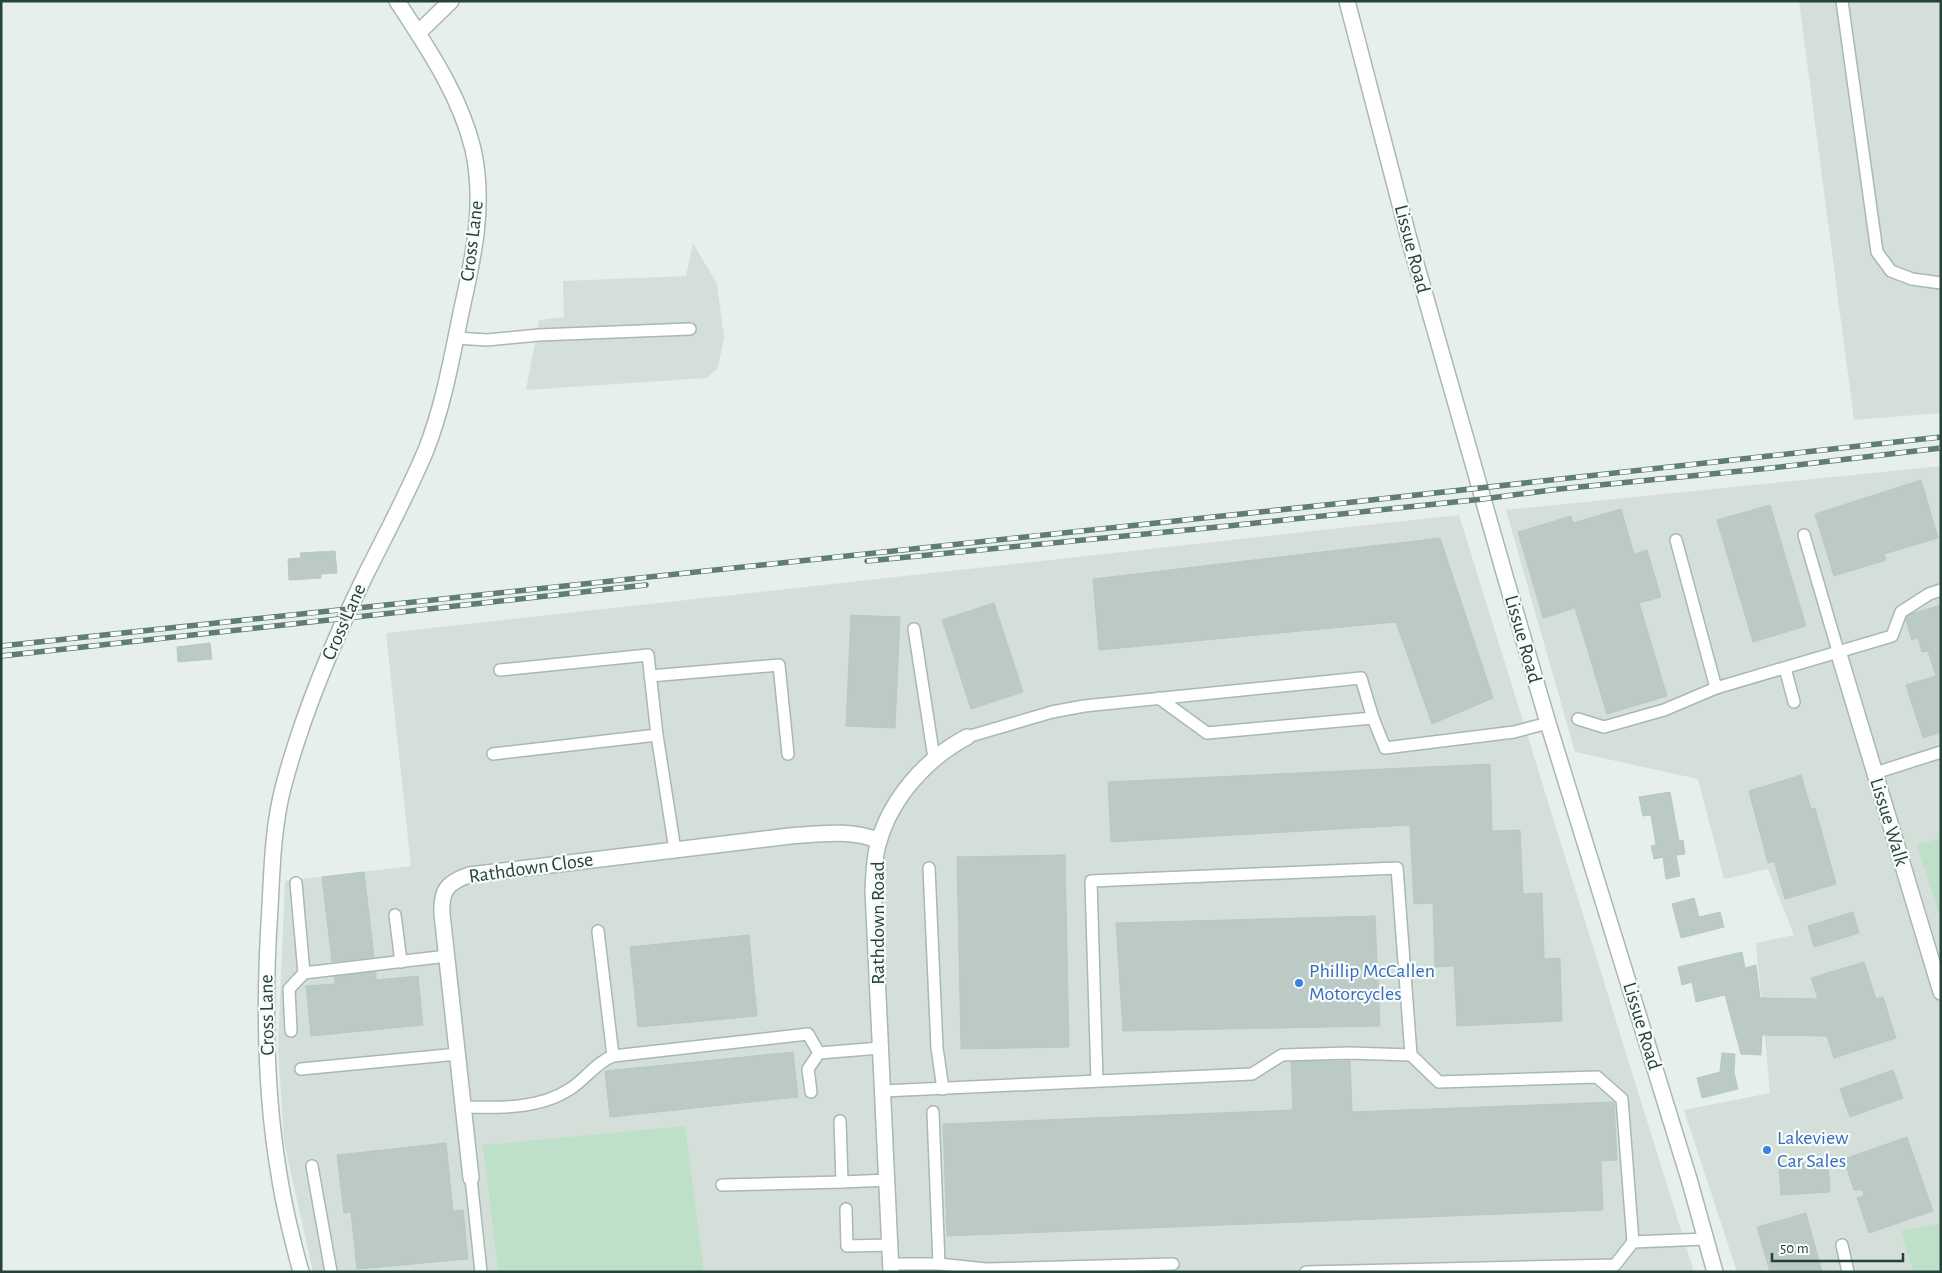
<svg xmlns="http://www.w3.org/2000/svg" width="1942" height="1273" viewBox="0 0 1942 1273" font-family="'Alegreya Sans',sans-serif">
  <rect width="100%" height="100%" fill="#e6efeb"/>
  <g fill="#d4dfda">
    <polygon points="1799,1 1941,1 1941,413 1854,420"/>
    <polygon points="693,243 717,284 724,337 718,368 706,378 526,390 539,320 564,317 563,281 686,276"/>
    <polygon points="1941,466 1941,1272 1737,1272 1684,1110 1770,1093 1756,943 1794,935 1768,869 1724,879 1698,779 1575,752 1506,510"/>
    <polygon points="1459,515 1694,1272 313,1272 284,1142 278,1047 285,881 411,866 386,633"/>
  </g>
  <g fill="#bfe0c8">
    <polygon points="1941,838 1941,920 1917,845"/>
    <polygon points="685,1126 704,1272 498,1272 483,1145"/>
    <polygon points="1941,1223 1941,1272 1913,1272 1901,1231"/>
  </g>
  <g fill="#bbcac4" stroke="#b8c9c2">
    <polygon points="1921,480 1938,538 1884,554 1886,560 1834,576 1815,514"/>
    <polygon points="1770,505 1806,626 1753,642 1717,520"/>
    <polygon points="1621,509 1634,554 1647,550 1661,597 1639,603 1667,696 1607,714 1575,608 1543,618 1518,532 1571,516 1573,523"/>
    <polygon points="1440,538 1493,698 1432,724 1396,622 1099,650 1093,579"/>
    <polygon points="335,551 337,573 321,574 321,578 289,580 288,559 301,558 300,553"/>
    <polygon points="994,603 1023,692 971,709 942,620"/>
    <polygon points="1941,605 1941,732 1923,738 1906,685 1936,676 1928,651 1922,652 1918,638 1912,640 1906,621 1907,617 1911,614"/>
    <polygon points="851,615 900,617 895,728 846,726"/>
    <polygon points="210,643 212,659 178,662 177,647"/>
    <polygon points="1490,764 1492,831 1520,830 1523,894 1542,893 1544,959 1560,958 1562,1021 1457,1026 1454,966 1435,967 1433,903 1414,904 1410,825 1111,842 1108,782"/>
    <polygon points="1801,775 1811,809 1815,808 1836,884 1785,899 1774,861 1768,863 1749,791"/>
    <polygon points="1670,792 1679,841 1683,840 1685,854 1676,855 1680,876 1666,879 1663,857 1654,859 1651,846 1656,845 1651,815 1643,816 1639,797"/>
    <polygon points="1065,855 1069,1047 961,1049 957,857"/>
    <polygon points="364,872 374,957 332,962 322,877"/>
    <polygon points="1694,898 1699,917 1720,912 1724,927 1681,938 1672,904"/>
    <polygon points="1853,912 1859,933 1814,947 1808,926"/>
    <polygon points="1375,916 1380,1026 1123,1031 1116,923"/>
    <polygon points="749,935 757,1016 638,1027 630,947"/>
    <polygon points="1742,952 1745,968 1756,965 1760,998 1818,999 1811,978 1864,962 1876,999 1883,997 1896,1038 1834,1058 1827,1036 1762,1035 1761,1055 1741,1054 1725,995 1696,1002 1692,982 1682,985 1678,967"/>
    <polygon points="376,972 376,980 418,976 423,1025 311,1036 306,986 335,984 334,977"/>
    <polygon points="793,1052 798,1097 610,1117 605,1071"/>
    <polygon points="1722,1053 1735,1054 1734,1072 1738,1089 1702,1098 1697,1078 1720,1072"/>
    <polygon points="1350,1061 1352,1112 1614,1102 1617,1160 1601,1161 1603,1210 947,1236 943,1124 1293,1110 1291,1062"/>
    <polygon points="1893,1070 1903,1098 1850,1117 1840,1089"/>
    <polygon points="1907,1137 1933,1211 1869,1233 1857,1198 1864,1196 1863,1190 1854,1190 1844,1159"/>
    <polygon points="446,1143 453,1211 463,1210 468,1259 357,1269 351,1212 344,1213 337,1155"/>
    <polygon points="1828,1162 1830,1192 1781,1195 1779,1165"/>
    <polygon points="1806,1213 1822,1272 1770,1272 1757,1227"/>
  </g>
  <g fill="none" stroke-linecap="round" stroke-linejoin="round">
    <g stroke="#a8b8b2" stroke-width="14">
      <g id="service">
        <polyline points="1842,1 1877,252 1891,271 1912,279 1941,283"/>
        <polyline points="456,338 487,340 539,335 690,329"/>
        <polyline points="1804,535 1838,651"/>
        <polyline points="1676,540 1716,688"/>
        <polyline points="914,629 934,758"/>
        <polyline points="1785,668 1794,702"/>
        <polyline points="500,670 648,655 657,735 675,850"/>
        <polyline points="650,676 779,665 788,754"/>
        <polyline points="1373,718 1385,748 1514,732 1548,723"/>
        <polyline points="1578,719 1604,727 1664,710 1716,688 1892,636 1901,612 1929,594 1941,590"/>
        <polyline points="967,737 1052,712 1084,706 1361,678 1373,718 1207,733 1159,698"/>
        <polyline points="493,754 657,735"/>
        <polyline points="1875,773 1941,752"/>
        <polyline points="929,868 937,1048 943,1089"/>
        <polyline points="296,883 304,973 447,956"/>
        <polyline points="395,915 401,962"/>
        <polyline points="598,931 613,1056"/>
        <polyline points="291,1031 289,989 304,973"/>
        <polyline points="1411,1055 1439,1082 1597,1077 1622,1099 1633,1242"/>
        <polyline points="301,1069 458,1054"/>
        <polyline points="883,1091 1252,1074 1282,1055 1350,1053 1411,1055 1397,868 1091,881 1097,1081"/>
        <polyline points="811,1092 808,1069 819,1053"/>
        <path d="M 464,1107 C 499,1108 540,1109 570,1089 C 586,1079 595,1063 613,1056 L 808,1034 L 819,1053 L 880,1048"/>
        <polyline points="933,1112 939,1264 986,1269 1173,1264"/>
        <polyline points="840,1121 842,1182 888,1180"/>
        <polyline points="312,1166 331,1272"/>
        <polyline points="471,1178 481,1272"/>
        <polyline points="722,1185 842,1182"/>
        <polyline points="846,1209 847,1246 890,1245"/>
        <polyline points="1842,1245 1848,1272"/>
        <polyline points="890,1264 939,1264"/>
        <polyline points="1306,1272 1615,1265 1633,1242 1706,1239"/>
      </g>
    </g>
    <g stroke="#a8b8b2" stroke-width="18">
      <g id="minor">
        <polyline points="418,33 451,1"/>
        <polyline points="1838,651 1941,992"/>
        <path d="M 471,1178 L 442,914 C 441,891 446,883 469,875 L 790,836 C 819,834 852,829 879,841"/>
        <path d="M 301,1272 C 292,1239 284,1207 279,1174 C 264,1086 264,996 270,907 C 272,868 273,827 283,788 C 302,715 332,644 365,576 C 386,534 408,493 426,450 C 444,404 452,356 462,308 C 474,255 485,203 473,149 C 460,95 427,47 397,1"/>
        <path d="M 891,1272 L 873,890 C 874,874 874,856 879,841 C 892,797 927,758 967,737"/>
      </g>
    </g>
    <g stroke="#a8b8b2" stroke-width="18">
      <polyline id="tertiary" points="1347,1 1409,239 1505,576 1548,723 1689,1179 1715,1272"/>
    </g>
    <use href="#service" stroke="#fff" stroke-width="11"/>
    <use href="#minor" stroke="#fff" stroke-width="15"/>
    <use href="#tertiary" stroke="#fff" stroke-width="15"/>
    <g stroke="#5f7d75" stroke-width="5.5">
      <g id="rail">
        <polyline points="867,561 1228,526 1483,499 1559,489 1771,468 1941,448"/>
        <polyline points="1,646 1344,503 1941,437"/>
        <polyline points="1,656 646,585"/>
      </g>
    </g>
    <use href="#rail" stroke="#f7fbf9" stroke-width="4" stroke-dasharray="11" stroke-linecap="butt"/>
  </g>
  <g fill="#3f7fe0" stroke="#f7fbf9" stroke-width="2">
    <circle cx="1299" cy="983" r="5"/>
    <circle cx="1767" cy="1150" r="5"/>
  </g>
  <g text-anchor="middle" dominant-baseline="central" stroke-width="4.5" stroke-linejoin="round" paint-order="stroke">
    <g font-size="20" fill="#24423a" stroke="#f7fbf9">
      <text transform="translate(472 241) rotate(-83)">Cross Lane</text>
      <text transform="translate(1412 249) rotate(75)">Lissue Road</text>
      <text transform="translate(344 622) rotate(-66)">Cross Lane</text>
      <text transform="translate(1523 639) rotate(74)">Lissue Road</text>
      <text transform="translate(1889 822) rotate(73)">Lissue Walk</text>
      <text transform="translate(531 868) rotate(-8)">Rathdown Close</text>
      <text transform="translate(878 923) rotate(-90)">Rathdown Road</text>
      <text transform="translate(267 1015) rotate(-91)">Cross Lane</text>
      <text transform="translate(1642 1026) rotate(73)">Lissue Road</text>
    </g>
    <g font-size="20" fill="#366cbe" stroke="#f7fbf9" text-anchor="start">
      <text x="1309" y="971">Phillip McCallen<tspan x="1309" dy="23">Motorcycles</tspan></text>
      <text x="1777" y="1138">Lakeview<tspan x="1777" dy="23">Car Sales</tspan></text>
    </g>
  </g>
  <rect width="1942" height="1273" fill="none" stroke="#24423a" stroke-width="5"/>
  <path d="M1772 1253v8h131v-8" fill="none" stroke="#24423a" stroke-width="2.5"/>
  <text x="1780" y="1253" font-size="15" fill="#24423a" stroke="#f7fbf9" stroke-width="4" paint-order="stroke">50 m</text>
</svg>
